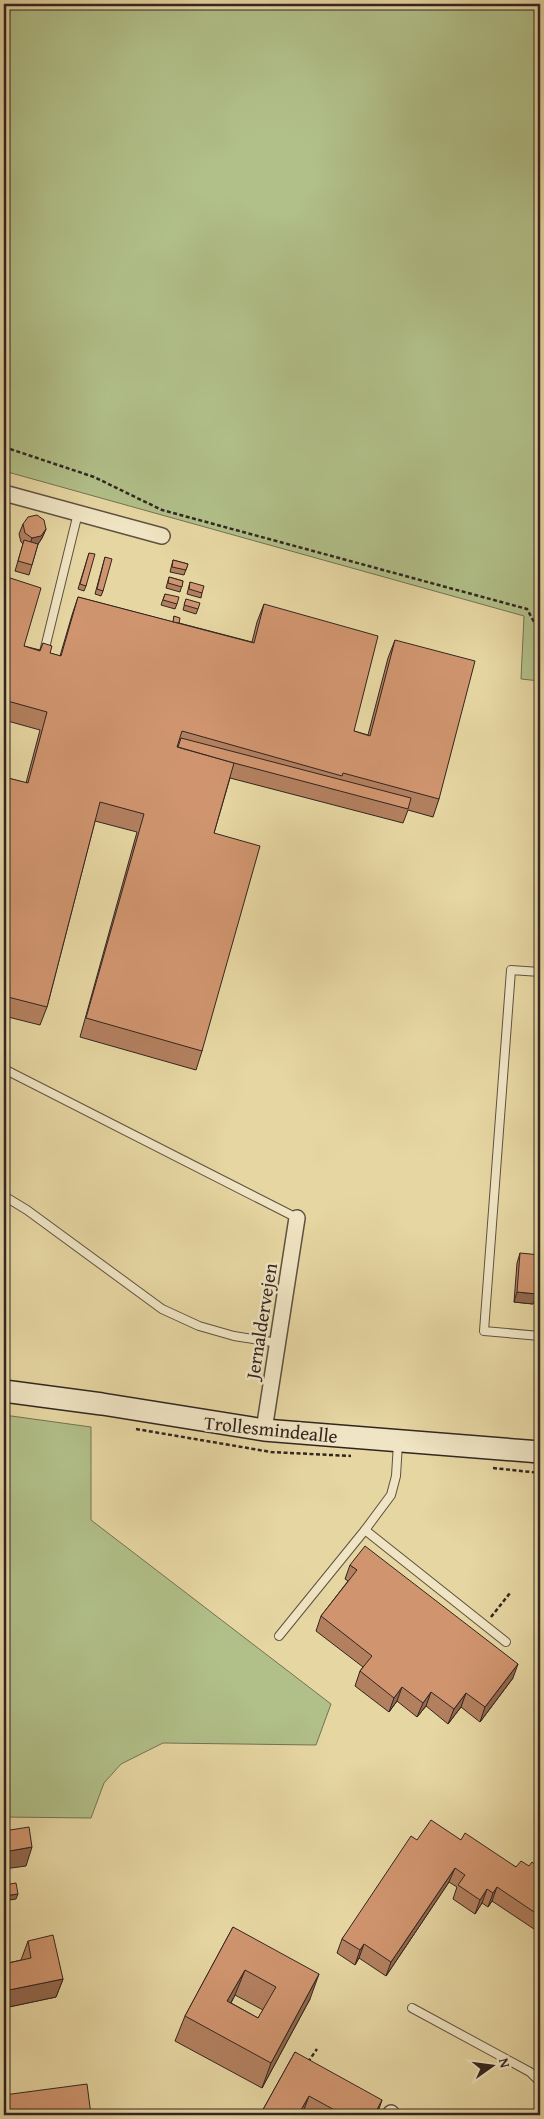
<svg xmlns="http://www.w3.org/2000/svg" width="544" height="2119" viewBox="0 0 544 2119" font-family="'Gentium Book Plus',serif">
  <rect width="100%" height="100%" fill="#e6d6a2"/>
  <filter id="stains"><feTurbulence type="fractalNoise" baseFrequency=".004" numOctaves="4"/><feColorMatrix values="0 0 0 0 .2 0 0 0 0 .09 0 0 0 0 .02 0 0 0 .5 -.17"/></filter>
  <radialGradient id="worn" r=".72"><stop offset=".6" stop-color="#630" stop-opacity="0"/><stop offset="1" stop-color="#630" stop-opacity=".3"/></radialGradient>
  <g fill="#b1bf88" stroke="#727254">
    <polygon points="4,4 540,4 540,681 521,679 524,616 4,471"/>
    <polygon points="4,1415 91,1427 91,1520 331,1704 316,1745 163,1743 121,1764 104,1783 91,1818 4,1817"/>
  </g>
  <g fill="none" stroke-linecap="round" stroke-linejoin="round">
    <g stroke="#5f5140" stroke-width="10">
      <g id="lane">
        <polyline points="44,652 78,513"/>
        <polyline points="540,972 511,970 484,1331 540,1336"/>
        <polyline points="4,1069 297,1218"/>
        <polyline points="4,1196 27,1210 162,1309 199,1326 234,1336 278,1343"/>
        <polyline points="365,1530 506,1642"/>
        <polyline points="279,1636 365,1530 391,1495 396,1476 398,1443"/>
        <polyline points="412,2008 530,2072 540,2082"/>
      </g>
    </g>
    <g stroke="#5f5140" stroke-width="18">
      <g id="street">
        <polyline points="4,493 162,536"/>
        <polyline points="264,1430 297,1218"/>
        <polyline points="390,2115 391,2113"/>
      </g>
    </g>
    <g stroke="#322520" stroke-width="24">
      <polyline id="secondary" points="4,1391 102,1404 264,1430 540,1452"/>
    </g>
    <g stroke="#322520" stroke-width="2.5" stroke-dasharray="4 2.5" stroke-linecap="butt">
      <polyline points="4,447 94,477 162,510 527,609 540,633"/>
      <polyline points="136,1429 271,1452 351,1456"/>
      <polyline points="493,1468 540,1473"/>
      <polyline points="491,1617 510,1593"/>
      <polyline points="308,2062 317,2049"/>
    </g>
    <use href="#lane" stroke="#efe4c3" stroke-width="8"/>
    <use href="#street" stroke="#efe4c3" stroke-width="15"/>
    <use href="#secondary" stroke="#efe4c3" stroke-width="21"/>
  </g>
  <g fill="#b3805f" stroke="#322520" fill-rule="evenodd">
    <polygon points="23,524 46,529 42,538 38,544 29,575 15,571 23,544 21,542 19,534"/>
    <polygon points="89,553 86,586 84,591 78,589"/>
    <polygon points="105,557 103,591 101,596 95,594"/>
    <polygon points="173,560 188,564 184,575 170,572"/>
    <polygon points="4,576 24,646 40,650 43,643 50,653 60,656 72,615 78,597 173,622 174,616 179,623 252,642 257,622 264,604 354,731 368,735 388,658 395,640 439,799 433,817 408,810 403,823 230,778 214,833 202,1051 196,1070 80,1037 137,832 95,821 47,1007 40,1025 4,1016 4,777 26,783 40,730 4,720"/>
    <polygon points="169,577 183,581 180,592 166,588"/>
    <polygon points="190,582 202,593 201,598 187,594"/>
    <polygon points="165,594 177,604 175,609 161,605"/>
    <polygon points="186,599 198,609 196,614 183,610"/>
    <polygon points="520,1253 533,1304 514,1302 517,1263"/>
    <polygon points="350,1565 513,1678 480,1722 461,1707 448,1724 426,1706 417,1717 397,1701 389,1712 355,1686 360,1671 363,1667 316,1631 321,1616 348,1581 345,1579"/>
    <polygon points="417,1840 461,1840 516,1867 537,1866 535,1871 540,1874 540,1933 492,1901 488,1907 482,1903 475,1914 453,1899 457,1887 449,1882 386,1976 359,1958 355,1965 337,1953 342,1939"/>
    <path d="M 233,1927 L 310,1999 L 262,2088 L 175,2041 L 185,2016 ZM 235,1995 L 263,2010 L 258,2018 L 231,2003 Z"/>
    <polygon points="28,1941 63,1979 56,1997 4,2008 4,1964 21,1960"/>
    <polygon points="295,2052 377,2115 260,2115"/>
  </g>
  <g fill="#92684e" stroke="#322520">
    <polygon points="46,529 42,538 37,546 29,547 32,538"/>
    <polygon points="517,1292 537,1294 533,1304 514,1302"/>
    <polygon points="518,1664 513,1678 480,1722 485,1707"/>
    <polygon points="402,1687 397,1701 389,1712 394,1698"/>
    <polygon points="431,1692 426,1706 417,1717 423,1703"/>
    <polygon points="466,1693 461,1707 448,1724 454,1709"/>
    <polygon points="32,1847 26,1866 4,1869 4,1852"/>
    <polygon points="455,1868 449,1882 386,1976 391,1962"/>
    <polygon points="497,1887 492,1901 488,1907 493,1893"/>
    <polygon points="487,1889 482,1903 475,1914 480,1900"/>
    <polygon points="18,1894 16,1899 4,1901 4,1896"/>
    <polygon points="364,1944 359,1958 355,1965 360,1950"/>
    <polygon points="245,1970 235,1995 218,2026 227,2001"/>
    <polygon points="319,1974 310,1999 262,2088 271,2063"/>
    <polygon points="63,1979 56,1997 4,2008 4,1991"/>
    <polygon points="309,2096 302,2115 298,2115"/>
    <polygon points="382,2100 377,2115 374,2115"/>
  </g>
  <g fill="#d0956f" stroke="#322520" fill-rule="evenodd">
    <polygon points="37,515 44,520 46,529 41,536 32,538 25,533 23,524 28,517"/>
    <polygon points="24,540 38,544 32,565 18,561"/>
    <polygon points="89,553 95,554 86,586 80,584"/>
    <polygon points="105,557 112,559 103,591 97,589"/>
    <polygon points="173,560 188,564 186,570 172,567"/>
    <polygon points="4,576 41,588 24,646 40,651 43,643 52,646 50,653 61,656 78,597 254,643 264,604 378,636 354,731 370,736 395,640 475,661 439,799 343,773 342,776 182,731 177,747 234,763 214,833 260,846 202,1051 86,1018 144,814 100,802 47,1007 4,996 4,777 28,783 47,712 4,700"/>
    <polygon points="169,577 183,581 182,587 168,583"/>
    <polygon points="190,582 204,586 202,593 189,589"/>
    <polygon points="165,594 179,597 177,604 163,600"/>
    <polygon points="186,599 200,603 198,609 184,605"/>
    <polygon points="174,616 180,618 179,623 173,622"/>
    <polygon points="181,738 411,798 408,809 234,763 178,747"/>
    <polygon points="520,1253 540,1255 537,1294 517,1292"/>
    <polygon points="365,1546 518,1664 485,1707 466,1693 454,1709 431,1692 423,1703 402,1687 394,1698 360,1671 372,1656 321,1616 357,1570 350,1565"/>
    <polygon points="431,1820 461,1840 465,1833 516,1867 521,1861 529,1866 532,1862 537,1866 535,1870 540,1874 540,1916 497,1887 493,1893 487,1889 480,1900 458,1885 465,1875 455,1868 391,1962 364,1944 360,1950 342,1939 411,1836 417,1840"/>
    <polygon points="29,1827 32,1847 4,1852 4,1831"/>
    <polygon points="16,1883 18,1894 4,1896 4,1885"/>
    <path d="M 233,1927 L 319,1974 L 271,2063 L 185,2016 ZM 245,1970 L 276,1987 L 258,2018 L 227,2001 Z"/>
    <polygon points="53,1935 63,1979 4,1991 4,1964 31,1958 28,1941"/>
    <polygon points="295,2052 382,2100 374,2115 339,2115 340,2113 309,2096 298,2115 260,2115"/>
    <polygon points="87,2084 91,2115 4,2115 4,2095"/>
  </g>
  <g text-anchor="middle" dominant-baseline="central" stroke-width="5" stroke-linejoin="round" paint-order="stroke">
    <g font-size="19" fill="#322520" stroke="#efe4c3">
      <text transform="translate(261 1321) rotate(-81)">Jernaldervejen</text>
      <text transform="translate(271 1429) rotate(6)">Trollesmindealle</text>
    </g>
  </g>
  <rect width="544" height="2119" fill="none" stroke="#e6d6a2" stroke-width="20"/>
  <rect x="5" y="5" width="534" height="2109" fill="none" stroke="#322520" stroke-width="2.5"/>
  <rect x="10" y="10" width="524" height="2099" fill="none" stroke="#322520"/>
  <g transform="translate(492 2066) rotate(76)" stroke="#efe4c3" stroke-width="4" paint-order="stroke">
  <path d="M0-4L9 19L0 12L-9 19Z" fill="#322520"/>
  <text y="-8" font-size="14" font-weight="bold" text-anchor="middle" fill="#322520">N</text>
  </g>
  <rect width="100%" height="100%" filter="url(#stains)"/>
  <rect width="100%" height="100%" fill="url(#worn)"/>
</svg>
